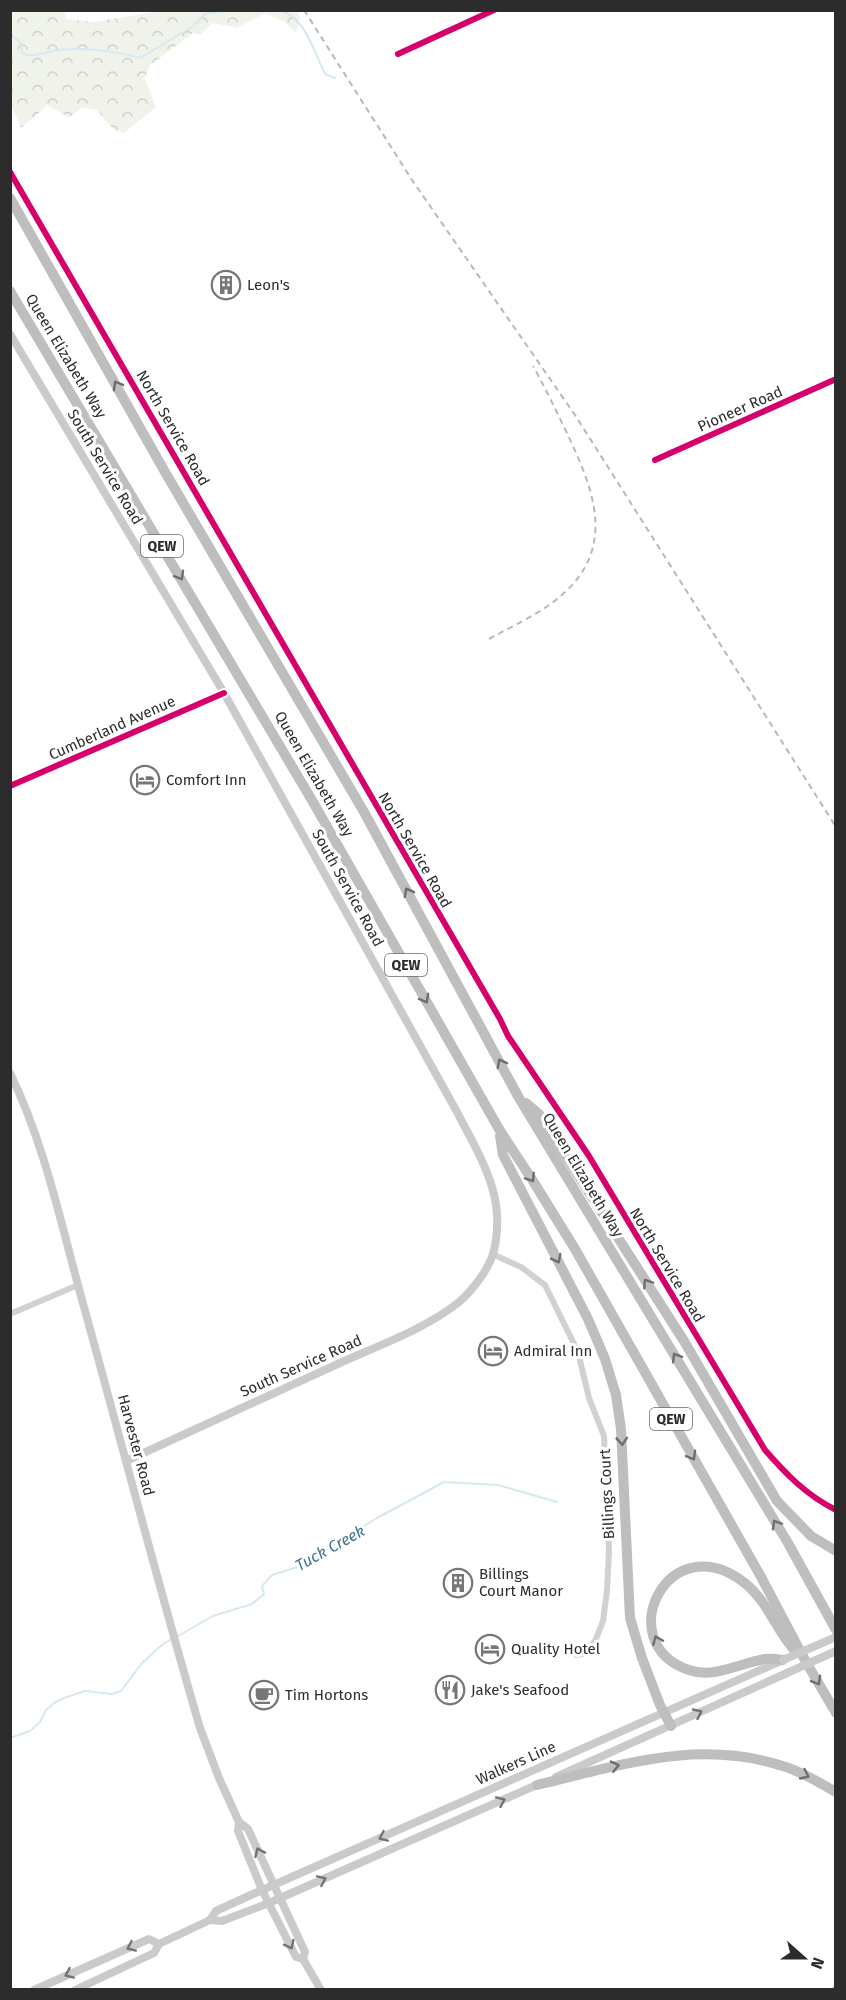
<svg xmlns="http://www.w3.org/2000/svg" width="846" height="2000" viewBox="0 0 846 2000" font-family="'Fira Sans',sans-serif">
  <defs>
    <pattern id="forest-crowns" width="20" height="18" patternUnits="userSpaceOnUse" patternTransform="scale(1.5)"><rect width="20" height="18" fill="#f0f3ea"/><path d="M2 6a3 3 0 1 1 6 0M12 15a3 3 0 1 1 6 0" fill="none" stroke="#ced0c9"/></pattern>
  </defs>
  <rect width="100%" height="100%" fill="#fff"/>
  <polygon fill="url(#forest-crowns)" points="14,11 64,11 66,19 94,22 167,10 296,10 300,16 296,33 285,22 265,13 237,28 212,23 200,35 193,33 149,66 145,79 156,107 124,133 113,129 97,110 82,107 69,118 48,105 21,128 11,105 10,18"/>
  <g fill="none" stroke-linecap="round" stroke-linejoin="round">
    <g stroke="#d6e9f0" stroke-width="2">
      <path d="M 279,10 C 305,16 314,52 325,74 L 335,78"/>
      <path d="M 10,34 L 19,41 L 23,54 C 35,58 47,51 60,50 C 88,47 113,51 140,58 L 192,27 L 205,14 L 227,10"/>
      <polyline points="178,1636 213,1616 252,1604 264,1594 262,1586 272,1575 301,1566 377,1518 444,1482 498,1485 557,1502"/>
      <polyline points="10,1738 30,1731 40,1722 46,1710 54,1703 64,1698 85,1691 112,1694 121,1691 142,1663 163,1644 173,1638"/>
    </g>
    <g stroke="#d1d1d1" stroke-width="6">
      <polyline points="398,54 494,10"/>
      <polyline points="655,460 836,379"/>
      <polyline points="10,786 224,693"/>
      <polyline points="492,1254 521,1267 545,1285 578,1352 589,1398 604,1436 609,1551 607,1591 603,1621 596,1639 587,1653 576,1655"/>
      <polyline points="10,1314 78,1285"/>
    </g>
    <g stroke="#cacaca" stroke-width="8">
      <path d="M 10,172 L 500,1019 L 508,1036 L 589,1156 L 765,1450 C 786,1474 806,1495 836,1510"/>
      <path d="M 10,334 L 224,693 L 457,1112 C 481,1159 508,1198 493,1254 C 488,1270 472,1291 459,1302 C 427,1328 380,1345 342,1362 C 270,1395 198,1428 126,1461"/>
      <path d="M 10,1073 C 46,1147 62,1229 84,1307 C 123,1448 159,1588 200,1728 L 219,1778 L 239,1822 L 248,1829 L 305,1952 L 303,1959 L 321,1990"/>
      <polyline points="556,1777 787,1673"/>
      <polyline points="239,1822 238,1831 262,1890 296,1957 303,1959"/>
      <polyline points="210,1920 222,1921 269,1903 541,1783"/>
      <polyline points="34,1990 149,1939 159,1944"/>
      <polyline points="75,1990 154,1953 159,1944 210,1920 216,1911 253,1894 783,1660"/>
      <polyline points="835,1990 836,1989"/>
    </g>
    <g stroke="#bebebe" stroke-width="10">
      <polyline points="10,198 165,472 364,812 519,1098 788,1543 836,1630"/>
      <polyline points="10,291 313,802 499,1129 533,1181 575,1249 760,1575 806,1662 836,1713"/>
      <polyline points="526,1103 539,1114 684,1341 777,1501 811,1536 836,1551"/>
      <polyline points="500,1136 503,1155 588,1319 605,1359 616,1395 621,1429 630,1618 642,1658 660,1705 671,1726"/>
      <path d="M 783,1660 C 777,1659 771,1658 765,1659 C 740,1663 714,1679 689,1670 C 609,1643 669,1522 746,1584 C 769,1603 777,1633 797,1653"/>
      <path d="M 537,1785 C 622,1765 700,1738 786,1767 C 804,1773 820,1783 836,1792"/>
    </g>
    <g stroke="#b8b8b8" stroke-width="2" stroke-dasharray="6 4.5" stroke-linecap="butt">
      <polyline points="304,10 412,180 575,415 836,827"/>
      <path d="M 489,639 C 514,625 542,613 563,594 C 618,545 592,486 566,431 C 555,409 545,387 533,366"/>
    </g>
    <g stroke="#cacaca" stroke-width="8">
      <polyline points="783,1660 836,1637"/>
      <polyline points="787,1673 836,1651"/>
    </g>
    <g stroke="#fff" stroke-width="10">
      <g id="cycleway">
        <polyline points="398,54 494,10"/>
        <path d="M 10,172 L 500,1019 L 508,1036 L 589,1156 L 765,1450 C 786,1474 806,1495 836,1510"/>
        <polyline points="655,460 836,379"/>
        <polyline points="10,786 224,693"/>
      </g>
    </g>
    <use href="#cycleway" stroke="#d6006c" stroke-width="6"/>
  </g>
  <defs><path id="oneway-chevron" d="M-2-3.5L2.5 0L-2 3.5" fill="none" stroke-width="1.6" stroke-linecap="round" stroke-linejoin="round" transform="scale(1.5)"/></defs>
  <g stroke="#6e6e6e">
    <use href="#oneway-chevron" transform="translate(117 385) rotate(-120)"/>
    <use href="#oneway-chevron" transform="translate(180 576) rotate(59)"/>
    <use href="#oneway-chevron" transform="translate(408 892) rotate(-118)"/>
    <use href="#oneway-chevron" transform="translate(425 999) rotate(61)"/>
    <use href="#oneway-chevron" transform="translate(501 1063) rotate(-118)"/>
    <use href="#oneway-chevron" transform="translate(531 1178) rotate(57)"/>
    <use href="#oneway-chevron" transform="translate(557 1259) rotate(63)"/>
    <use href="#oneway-chevron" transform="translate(647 1283) rotate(-123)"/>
    <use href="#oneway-chevron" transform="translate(676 1357) rotate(-121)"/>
    <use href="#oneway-chevron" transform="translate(622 1441) rotate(86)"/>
    <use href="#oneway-chevron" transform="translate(692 1456) rotate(60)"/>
    <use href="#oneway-chevron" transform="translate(776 1524) rotate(-121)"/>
    <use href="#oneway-chevron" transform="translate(657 1640) rotate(-113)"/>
    <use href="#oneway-chevron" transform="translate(817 1681) rotate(60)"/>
    <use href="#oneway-chevron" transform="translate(615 1766) rotate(-13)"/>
    <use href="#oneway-chevron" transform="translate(805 1775) rotate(25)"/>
  </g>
  <g stroke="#737373">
    <use href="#oneway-chevron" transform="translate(698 1713) rotate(-25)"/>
    <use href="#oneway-chevron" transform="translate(501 1801) rotate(-24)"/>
    <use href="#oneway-chevron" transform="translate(383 1837) rotate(156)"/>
    <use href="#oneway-chevron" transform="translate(259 1852) rotate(-114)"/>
    <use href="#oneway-chevron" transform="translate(322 1880) rotate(-23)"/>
    <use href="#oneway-chevron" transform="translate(290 1945) rotate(63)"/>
    <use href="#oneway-chevron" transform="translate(131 1947) rotate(156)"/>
    <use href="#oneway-chevron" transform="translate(69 1974) rotate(156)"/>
  </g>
  <defs>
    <g id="building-ring" transform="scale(1.5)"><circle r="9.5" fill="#fff" stroke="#767676" stroke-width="1.5"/><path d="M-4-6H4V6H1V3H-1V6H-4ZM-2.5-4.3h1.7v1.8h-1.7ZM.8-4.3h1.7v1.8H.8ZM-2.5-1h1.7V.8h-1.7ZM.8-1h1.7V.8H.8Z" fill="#767676"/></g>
    <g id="hotel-ring" transform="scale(1.5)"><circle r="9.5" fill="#fff" stroke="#767676" stroke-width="1.5"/><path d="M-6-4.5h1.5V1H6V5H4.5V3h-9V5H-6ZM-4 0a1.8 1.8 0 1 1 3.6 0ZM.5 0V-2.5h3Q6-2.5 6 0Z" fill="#767676"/></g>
    <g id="restaurant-ring" transform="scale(1.5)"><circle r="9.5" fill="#fff" stroke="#767676" stroke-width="1.5"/><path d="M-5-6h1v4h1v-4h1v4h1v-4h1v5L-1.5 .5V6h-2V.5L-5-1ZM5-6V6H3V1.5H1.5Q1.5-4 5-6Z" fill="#767676"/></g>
    <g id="cafe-ring" transform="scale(1.5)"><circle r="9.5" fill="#fff" stroke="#767676" stroke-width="1.5"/><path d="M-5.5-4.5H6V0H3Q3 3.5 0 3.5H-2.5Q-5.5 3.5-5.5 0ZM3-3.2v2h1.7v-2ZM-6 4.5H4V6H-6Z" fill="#767676"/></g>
  </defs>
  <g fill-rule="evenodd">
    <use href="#building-ring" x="226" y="285"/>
    <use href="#hotel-ring" x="145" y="780"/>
    <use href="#hotel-ring" x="493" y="1351"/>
    <use href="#building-ring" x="458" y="1583"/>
    <use href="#hotel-ring" x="490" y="1649"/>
    <use href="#restaurant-ring" x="450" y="1690"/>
    <use href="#cafe-ring" x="264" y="1695"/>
  </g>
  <g text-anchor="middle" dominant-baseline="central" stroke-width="6" stroke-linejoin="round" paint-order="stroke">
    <g fill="#fff" stroke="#6b6b6b" stroke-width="1.5">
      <rect x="141" y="535" width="42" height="22" rx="4.5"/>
      <rect x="385" y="954" width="42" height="22" rx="4.5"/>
      <rect x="650" y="1408" width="42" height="22" rx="4.5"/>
    </g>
    <g font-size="14" font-weight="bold" fill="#2c2c2c">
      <text x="162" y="546">QEW</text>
      <text x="406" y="965">QEW</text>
      <text x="671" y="1419">QEW</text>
    </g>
    <g font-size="15" fill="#2c2c2c" stroke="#fff" text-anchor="start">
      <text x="247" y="285">Leon's</text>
      <text x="166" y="780">Comfort Inn</text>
      <text x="514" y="1351">Admiral Inn</text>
      <text x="479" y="1574">Billings<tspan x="479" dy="17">Court Manor</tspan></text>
      <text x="511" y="1649">Quality Hotel</text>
      <text x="471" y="1690">Jake's Seafood</text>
      <text x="285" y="1695">Tim Hortons</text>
    </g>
    <g font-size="15" fill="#2c2c2c" stroke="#fff">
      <text transform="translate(66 356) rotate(59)">Queen Elizabeth Way</text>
      <text transform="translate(740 409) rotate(-24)">Pioneer Road</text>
      <text transform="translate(173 428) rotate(60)">North Service Road</text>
      <text transform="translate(105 467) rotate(59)">South Service Road</text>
      <text transform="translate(112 728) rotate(-24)">Cumberland Avenue</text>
      <text transform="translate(314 774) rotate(60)">Queen Elizabeth Way</text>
      <text transform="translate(415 850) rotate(60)">North Service Road</text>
      <text transform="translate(348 888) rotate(61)">South Service Road</text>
      <text transform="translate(583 1175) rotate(59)">Queen Elizabeth Way</text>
      <text transform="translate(667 1265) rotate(59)">North Service Road</text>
      <text transform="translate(301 1366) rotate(-24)">South Service Road</text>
      <text transform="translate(136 1445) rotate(75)">Harvester Road</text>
      <text transform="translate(607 1494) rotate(-93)">Billings Court</text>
      <text transform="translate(516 1763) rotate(-24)">Walkers Line</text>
    </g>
    <g font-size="16" font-style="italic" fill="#3c778d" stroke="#fff">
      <text transform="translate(330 1548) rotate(-29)">Tuck Creek</text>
    </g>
  </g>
  <rect width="846" height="2000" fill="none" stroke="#2c2c2c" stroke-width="24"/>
  <g transform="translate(804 1958) rotate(111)" stroke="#ffffff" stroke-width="4.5" paint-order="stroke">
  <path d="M0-4.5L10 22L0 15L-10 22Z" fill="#2c2c2c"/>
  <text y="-9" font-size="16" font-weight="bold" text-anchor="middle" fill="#2c2c2c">N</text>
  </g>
</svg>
